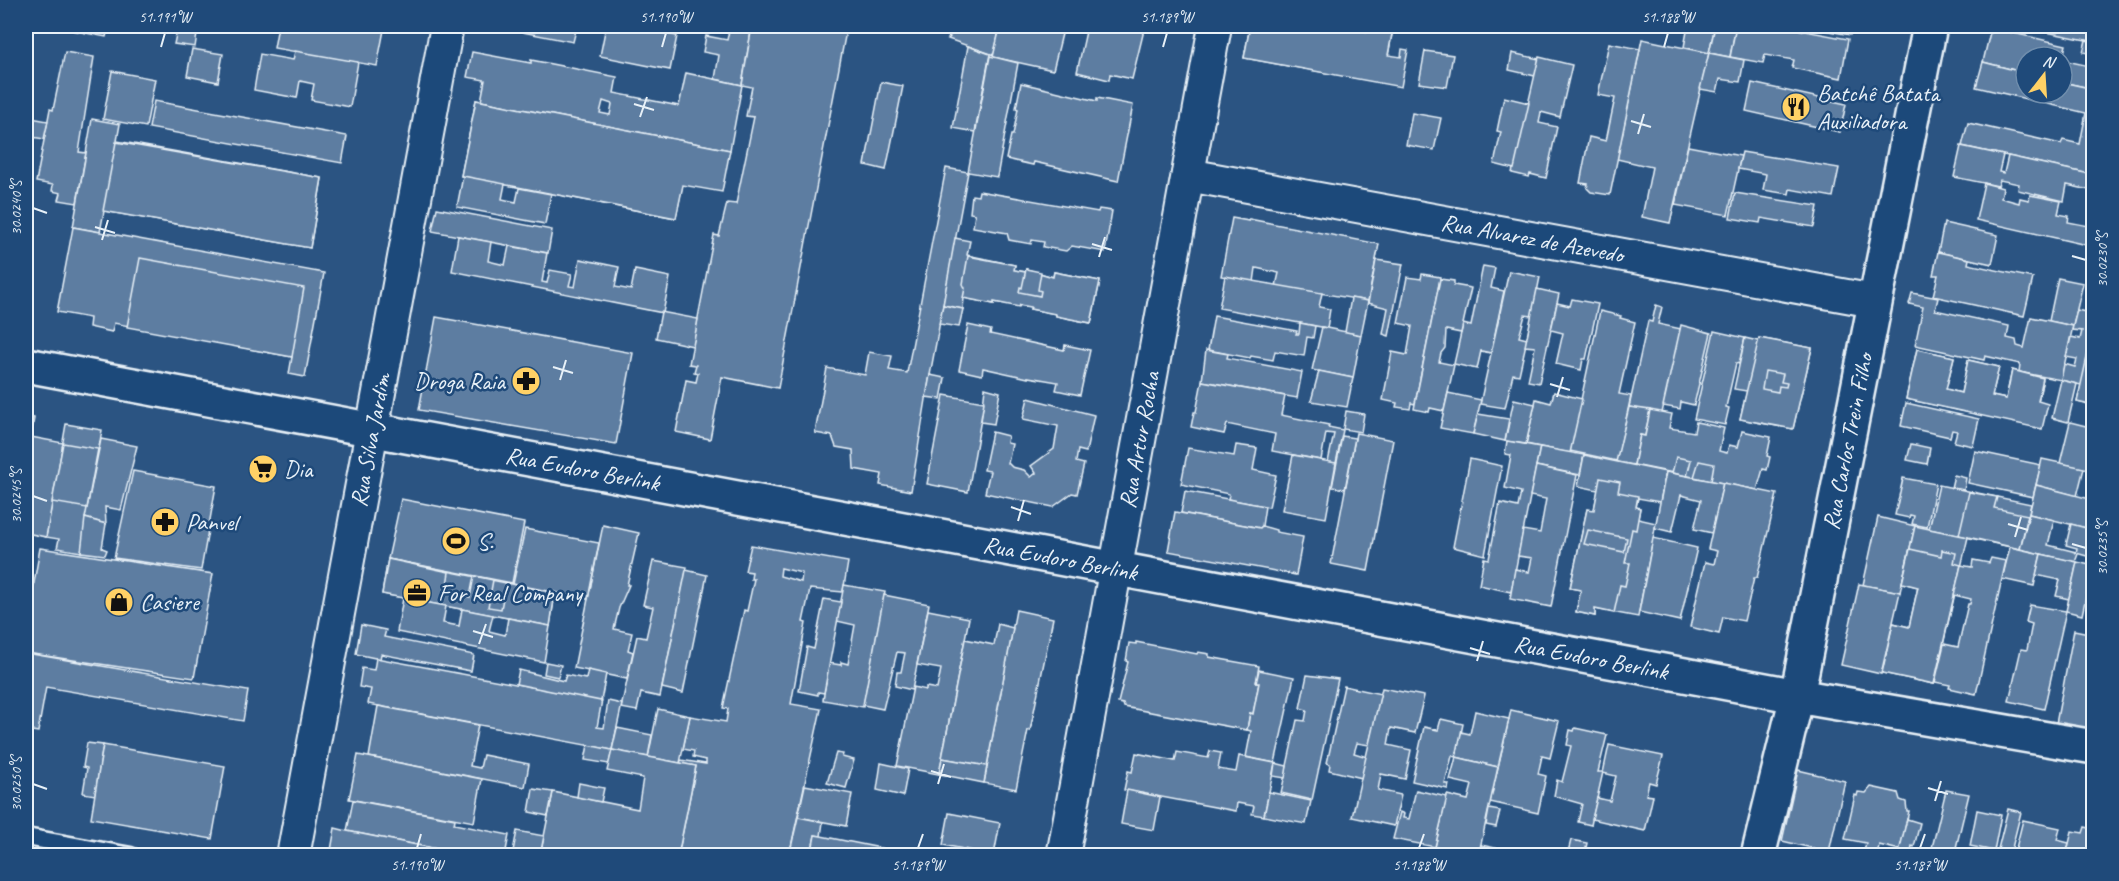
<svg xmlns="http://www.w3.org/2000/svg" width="2119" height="881" viewBox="0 0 2119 881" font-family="Caveat,sans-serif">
  <rect width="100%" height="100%" fill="#2b5482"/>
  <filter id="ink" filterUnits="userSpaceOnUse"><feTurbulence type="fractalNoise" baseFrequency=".0167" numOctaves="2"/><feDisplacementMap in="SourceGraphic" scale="12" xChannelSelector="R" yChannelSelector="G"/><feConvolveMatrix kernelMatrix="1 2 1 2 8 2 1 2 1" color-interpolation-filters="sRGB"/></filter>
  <g filter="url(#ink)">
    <g fill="#5d7da1" stroke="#e8f1f8" stroke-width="1.5" fill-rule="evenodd">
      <polygon points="65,26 109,26 106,37 65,29"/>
      <polygon points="278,26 359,26 384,30 377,66 274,48"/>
      <polygon points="492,26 577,26 573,42"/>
      <polygon points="606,26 624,26 677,36 670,70 600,56"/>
      <polygon points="730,26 752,26 742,85 715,79 719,55 703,52 706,36 727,40"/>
      <polygon points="752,26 847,26 778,388 722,377 710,439 676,432 686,380 696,382 698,373 694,372 696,365 689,364 714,235 719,236 727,203 736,204 754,117 746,116 752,87 742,85"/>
      <polygon points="938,26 999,26 1000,27 994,55 948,39 950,37 944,34 947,32"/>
      <polygon points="1008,26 1064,26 1053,70 993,57 1000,27 1007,32"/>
      <polygon points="1079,26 1145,26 1132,79 1110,74 1109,80 1077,72 1087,27"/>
      <polygon points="1250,26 1351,26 1350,28 1369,32 1370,26 1393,29 1383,83 1244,58"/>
      <polygon points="1250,26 1351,26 1350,28 1369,32 1370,26 1393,29 1388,55 1401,57 1402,49 1408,50 1401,87 1244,58"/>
      <polygon points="1688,26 1715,26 1709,53 1684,47"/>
      <polygon points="1715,26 1736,26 1730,57 1709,53"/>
      <polygon points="1736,26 1801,26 1800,30 1848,39 1841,78 1792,68 1794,60 1765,55 1763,63 1730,57"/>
      <polygon points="1801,26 1852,26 1850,35"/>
      <polygon points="2016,26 2094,26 2094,42 2086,40"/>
      <polygon points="1991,28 2066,45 2062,60 2094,67 2094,89 2062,82 2062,57 2026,57 2026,73 1983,62"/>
      <polygon points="177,30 197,34 195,47 174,44"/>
      <polygon points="1642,39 1709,53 1670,223 1642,217 1652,167 1617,159"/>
      <polygon points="2086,40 2094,42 2094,54 2083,52"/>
      <polygon points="1609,43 1640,49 1610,195 1591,192 1587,188 1588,184 1580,183 1589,137 1606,141 1615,98 1598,95"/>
      <polygon points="968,46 990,54 975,132 953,128"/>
      <polygon points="192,49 223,54 218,82 187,76"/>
      <polygon points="295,51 358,62 350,107 311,100 314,84 300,81 297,98 254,90 260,54 293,60"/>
      <polygon points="1425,51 1453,55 1447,87 1419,83"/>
      <polygon points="65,52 94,57 79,152 86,153 77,203 59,200 61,193 52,191 53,185 36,182 50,109 53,110"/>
      <path d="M 472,52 L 531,63 L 531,60 L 617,77 L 614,93 L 679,106 L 686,73 L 742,85 L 730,150 L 481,101 L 485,80 L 467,77 ZM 603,101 L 612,104 L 610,115 L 600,113 Z"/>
      <polygon points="1512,53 1539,59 1535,76 1509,70"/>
      <polygon points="1709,53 1744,60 1740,82 1720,79 1717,92 1700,89"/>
      <polygon points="990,56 1018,63 997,177 968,172"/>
      <polygon points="1539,57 1572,65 1560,117 1541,112 1539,123 1557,127 1546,178 1530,174 1529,177 1512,173"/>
      <polygon points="1983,62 2026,73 2026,93 2062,93 2062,82 2094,89 2094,175 1962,146 1968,123 2061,144 2063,140 2080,144 2086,113 1976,87"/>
      <polygon points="112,71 155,79 146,127 103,119"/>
      <polygon points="881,82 903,86 886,170 865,165"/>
      <polygon points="1021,83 1097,101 1097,98 1133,105 1118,181 1034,162 1033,165 1006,159 1011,135 1013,135 1018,109 1016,108"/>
      <polygon points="1752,83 1846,104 1840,132 1746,111"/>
      <polygon points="1504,97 1529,103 1514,169 1494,164 1501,132 1497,131"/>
      <polygon points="476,100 539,113 535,133 687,162 676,218 461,176"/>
      <polygon points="476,100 730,150 722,192 683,185 676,218 461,176"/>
      <polygon points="154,101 347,136 342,163 149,128"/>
      <polygon points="1412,113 1441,118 1434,150 1406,145"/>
      <polygon points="26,117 48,121 44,139 26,136"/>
      <polygon points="92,119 120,124 117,141 322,178 310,248 104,211 100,232 73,227"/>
      <polygon points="116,142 322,178 310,248 103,211"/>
      <polygon points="1688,146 1741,156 1728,215 1675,205"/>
      <polygon points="1961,146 2003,155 1999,172 2004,173 2008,156 2094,175 2094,191 2067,185 2064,201 2018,190 2019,184 2000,180 1998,186 1954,177"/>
      <polygon points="1742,152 1839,168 1833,197 1790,189 1789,194 1763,190 1766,174 1738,169"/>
      <polygon points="946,168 968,172 930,375 911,491 880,485 882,474 854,469 853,450 836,447 832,436 815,433 827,368 865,375 869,352 892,356 889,370 907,373"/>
      <polygon points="463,176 505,184 502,199 516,202 519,188 551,194 545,224 457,207"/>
      <polygon points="1984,183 2003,188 2001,198 2019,203 2020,198 2029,200 2030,195 2061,201 2058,214 2069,216 2068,222 2094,227 2091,246 1976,220"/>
      <polygon points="979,191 1098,212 1099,209 1112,211 1105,252 1072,246 1066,251 1043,247 1044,242 1032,240 1031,244 1009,240 1007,233 973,227 975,214 970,213 972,195 978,196"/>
      <polygon points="1735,193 1818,206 1814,227 1761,218 1760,223 1730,218"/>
      <polygon points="437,208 552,230 548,253 432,231"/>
      <polygon points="1232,218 1249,221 1249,219 1379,244 1368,301 1276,286 1279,273 1256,268 1254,282 1221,276"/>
      <polygon points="1944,223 1998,235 1992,264 1938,252"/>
      <polygon points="73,227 324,273 305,377 289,374 292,357 114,323 112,332 89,327 90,318 57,312"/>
      <polygon points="458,236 491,242 488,261 505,265 509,246 547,253 542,282 547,283 550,270 572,274 569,286 575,287 580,259 619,267 615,287 631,290 635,270 670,277 663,313 452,271"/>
      <polygon points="2094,237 2094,265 2087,264"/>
      <polygon points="955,238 970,241 967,255 1015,265 1014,270 1026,272 1026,269 1053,277 1054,272 1100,281 1091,323 1056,316 1056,314 1030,309 1031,307 994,302 994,304 964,298 963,309 943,305"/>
      <polygon points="1938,252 1969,259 1968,264 2033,278 2024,316 1933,296 1938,275 1933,275"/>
      <polygon points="968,256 1015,265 1014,270 1026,272 1026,269 1053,277 1054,272 1100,281 1091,323 1056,316 1056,314 1030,309 1031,307 1020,305 1019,307 994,302 994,304 963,298 965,288 963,284"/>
      <polygon points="140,258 304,288 292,357 127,327"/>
      <polygon points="1376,260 1403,264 1389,336 1383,334 1388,308 1368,303"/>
      <polygon points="1483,266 1495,268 1491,288 1504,291 1491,353 1481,351 1477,369 1454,364 1463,324 1471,326"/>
      <polygon points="1026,269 1041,272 1038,290 1041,291 1040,296 1019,292 1020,287 1022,288"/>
      <polygon points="1509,271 1540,277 1532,316 1525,315 1519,337 1527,339 1519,375 1513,374 1505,408 1480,404"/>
      <polygon points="1422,274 1440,277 1440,279 1415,404 1411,403 1410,409 1396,407 1397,403 1383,400 1392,352 1407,355 1412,326 1398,323 1407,277 1421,279"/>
      <polygon points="1225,276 1322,293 1319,307 1330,309 1327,328 1219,308"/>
      <polygon points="2058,278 2083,283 2073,326 2049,321"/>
      <polygon points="1440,279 1454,281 1454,285 1471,288 1461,333 1446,330 1445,348 1441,353 1439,362 1454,365 1444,411 1430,408 1429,412 1414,409"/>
      <polygon points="1537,289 1559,294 1539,383 1528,381 1535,347 1525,346"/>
      <polygon points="1912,293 1938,298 1935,310 2009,326 2007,338 2016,340 2017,346 2024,348 2031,317 2073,326 2061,380 2019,372 2020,364 1985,356 1984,360 1915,345 1923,307 1909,304"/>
      <polygon points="1351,298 1368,301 1361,335 1345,332"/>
      <polygon points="1572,299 1598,304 1586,359 1583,359 1581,370 1556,364 1563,333 1551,330 1557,303 1570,306"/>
      <polygon points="943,305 963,309 959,327 939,324"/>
      <polygon points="1656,305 1662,307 1658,324 1681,329 1662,413 1629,407 1648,321 1652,322"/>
      <polygon points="2077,310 2094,314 2094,406 2077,402 2081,385 2061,380 2064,364 2075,367 2077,359 2066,357 2071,337 2080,339 2082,331 2072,330"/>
      <polygon points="1600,311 1621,316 1620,318 1635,322 1619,394 1631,396 1617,461 1570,451"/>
      <polygon points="661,312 698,319 693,346 656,338"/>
      <polygon points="1214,316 1297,331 1296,334 1299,334 1300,323 1315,326 1313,338 1307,337 1304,356 1275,351 1273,360 1251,356 1250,358 1208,350"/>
      <polygon points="436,317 633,353 616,444 419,410"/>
      <polygon points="968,325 991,330 990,334 1064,350 1065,345 1090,350 1080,395 1056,390 1058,382 1028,377 1028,378 983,368 982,375 959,370"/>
      <polygon points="1681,325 1711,333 1694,405 1681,402 1680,409 1663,406"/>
      <polygon points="1322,327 1361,335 1353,378 1312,370"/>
      <polygon points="1714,331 1745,338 1739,364 1736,363 1726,407 1729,408 1725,425 1694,419"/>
      <polygon points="2092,335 2094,335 2094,406 2077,402"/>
      <polygon points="1745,338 1758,341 1759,338 1812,348 1793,429 1740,419 1747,391 1734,389"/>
      <polygon points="1759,338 1812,348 1793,429 1740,419"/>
      <polygon points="1917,349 1954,357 1946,389 1961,393 1968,360 1999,367 1992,396 2006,399 2012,370 2043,378 2033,426 1906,399"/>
      <polygon points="1917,349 1954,357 1946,389 1961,393 1968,360 1999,367 1992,396 2006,399 2012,370 2043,378 2038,401 2048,404 2042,429 1906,399"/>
      <polygon points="1206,350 1228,354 1227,358 1302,372 1297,398 1202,381"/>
      <polygon points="1319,371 1353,378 1347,407 1311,401"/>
      <polygon points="1765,371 1783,374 1781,382 1787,383 1786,387 1779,386 1778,392 1762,389"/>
      <polygon points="930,375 945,378 941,399 926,397"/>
      <polygon points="2061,380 2077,384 2068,422 2052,418"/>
      <polygon points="1202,381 1285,396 1281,415 1329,425 1328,427 1343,430 1336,463 1328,462 1334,434 1326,433 1321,460 1272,451 1275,434 1227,424 1224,434 1191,427 1194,412 1196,412"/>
      <polygon points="985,388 1000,392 994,424 981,422"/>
      <polygon points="1554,392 1582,399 1570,453 1526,444 1536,399 1551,403"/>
      <polygon points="1448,393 1481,400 1473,434 1440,428"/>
      <polygon points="944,395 984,402 968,492 927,484"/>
      <polygon points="1028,398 1094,415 1086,452 1078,450 1076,462 1084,464 1077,494 1072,493 1053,507 985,493 990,471 984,470 992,432 1008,436 1007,443 1012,444 1008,463 1012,467 1024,470 1031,477 1036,473 1031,466 1054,449 1058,426 1023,419"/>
      <polygon points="1514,399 1535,404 1526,444 1505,441"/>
      <polygon points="1906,403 1979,419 1973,446 1954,442 1957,431 1952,430 1950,437 1901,426"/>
      <polygon points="1629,407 1650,410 1645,436 1640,435 1634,465 1616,462"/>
      <polygon points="1650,410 1672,414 1669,428 1694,432 1696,422 1724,428 1719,451 1727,453 1729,445 1738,447 1742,431 1771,437 1767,456 1770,457 1767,470 1763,469 1757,490 1634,465 1640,435 1645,436"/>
      <polygon points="1346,411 1364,414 1361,432 1343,429"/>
      <polygon points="1478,414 1509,419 1505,441 1473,434"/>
      <polygon points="26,416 34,418 26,464"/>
      <polygon points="2070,422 2094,428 2094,471 2060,463"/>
      <polygon points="66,424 102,430 81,552 57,548 59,539 46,537"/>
      <polygon points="1356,433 1393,440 1368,571 1331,564"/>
      <polygon points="1342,436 1355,438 1345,489 1332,487"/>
      <polygon points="31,437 63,443 46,537 26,533 26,536 26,464"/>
      <polygon points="101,439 137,446 121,510 105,507 106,524 85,518"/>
      <polygon points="1507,441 1540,447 1511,592 1479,585 1484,558 1489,559 1500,503 1518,507 1521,492 1505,488 1511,455 1505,454"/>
      <polygon points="63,443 98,449 87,508 52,502"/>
      <polygon points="1911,444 1930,448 1927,464 1907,460"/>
      <polygon points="1236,445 1257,448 1253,470 1276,475 1269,507 1228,499 1229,494 1181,484 1188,448 1234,456"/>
      <polygon points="1540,447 1584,455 1580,475 1536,466"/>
      <polygon points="1975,451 2041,465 2033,497 1968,483"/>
      <polygon points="1293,455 1336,463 1326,518 1282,510"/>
      <polygon points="1584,455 1666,472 1660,502 1638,498 1636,507 1640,508 1638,519 1656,523 1638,617 1595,609 1595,616 1576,612 1581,590 1570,588 1587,509 1594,510 1598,490 1578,486"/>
      <polygon points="1676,457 1691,460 1687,476 1672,473"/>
      <polygon points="1470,459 1502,466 1485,555 1453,547"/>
      <polygon points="2042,459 2084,468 2077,496 2036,485"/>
      <polygon points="1699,461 1714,464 1711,481 1694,477"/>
      <polygon points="1536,466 1577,475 1551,607 1510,599 1515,569 1529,572 1532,558 1518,556 1523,530 1540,533 1546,499 1530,496"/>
      <polygon points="133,471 216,486 201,570 114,558"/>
      <polygon points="1666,472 1723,483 1712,533 1694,529 1701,500 1681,495 1672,532 1655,528"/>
      <polygon points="1954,475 1966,478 1964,490 1951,488"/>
      <polygon points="1600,478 1620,482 1618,492 1638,496 1636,507 1640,508 1636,530 1632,529 1625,563 1630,563 1625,586 1620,585 1614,613 1595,609 1595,616 1576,612 1581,590 1570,588 1587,509 1594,510"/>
      <polygon points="1903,478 1936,484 1927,527 1912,524 1914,516 1910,515 1909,518 1895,515"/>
      <polygon points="1723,483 1777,494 1757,578 1754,578 1744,621 1723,617 1719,634 1690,627 1705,562 1714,564 1717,551 1708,549"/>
      <polygon points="1939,485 2031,504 2020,549 1929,529"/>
      <polygon points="2036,485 2094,500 2094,530 2029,514"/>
      <polygon points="1185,491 1265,506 1262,526 1260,528 1181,513"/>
      <polygon points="1969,492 1997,497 1994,508 2028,515 2020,549 1959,535"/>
      <polygon points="401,499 524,523 512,583 388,559"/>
      <polygon points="1175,512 1260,528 1262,526 1276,530 1276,532 1303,537 1296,575 1168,551"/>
      <polygon points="2029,514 2054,520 2048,545 2076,552 2078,554 2075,562 2020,549"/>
      <polygon points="1878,517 1915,526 1900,592 1863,585"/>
      <polygon points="85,518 106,524 102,548 107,550 105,555 81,552"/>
      <polygon points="2071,524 2094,530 2094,558 2076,553 2077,548 2066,545"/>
      <polygon points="603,525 639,533 627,585 629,585 619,608 614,629 632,633 628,650 633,652 627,679 574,668"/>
      <polygon points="1915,526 1968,537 1934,684 1882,673 1893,623 1909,627 1918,587 1902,583"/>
      <polygon points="525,529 599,543 588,599 513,584"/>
      <polygon points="1588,530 1627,538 1624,552 1584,544"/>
      <polygon points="1653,538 1697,548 1680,621 1639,612"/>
      <path d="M 751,545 L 848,562 L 843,592 L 810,589 L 803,622 L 806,623 L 791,704 L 821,709 L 789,856 L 678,856 L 696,766 L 680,763 L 681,760 L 706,764 L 706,760 L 693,757 L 694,751 L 683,749 L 690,716 L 726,722 L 728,709 L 723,708 L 744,610 L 747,611 L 754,579 L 751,579 L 752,572 L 745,571 ZM 781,568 L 802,573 L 801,582 L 780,576 Z"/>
      <polygon points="2010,547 2041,554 2034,586 2002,579"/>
      <polygon points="40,548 213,574 194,678 26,653 26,629"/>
      <polygon points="1910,549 1941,556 1942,550 1956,553 1954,563 1961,565 1934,684 1882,673 1893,623 1909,627 1918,587 1902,583"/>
      <polygon points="2041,554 2077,562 2069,599 2056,596 2060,580 2036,575"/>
      <polygon points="1991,558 2006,561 1976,694 1949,688 1950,685 1935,682 1944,644 1958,647 1968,604 1970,604 1971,599 1954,595 1961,565 1972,567 1973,560 1989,563"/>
      <polygon points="388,559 555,593 550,626 382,594"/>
      <polygon points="388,559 449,572 446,592 470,597 474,576 493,580 488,607 501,609 506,583 555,593 550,626 382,594"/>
      <polygon points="653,561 687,567 660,697 641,693 637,711 621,708 637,636 646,638 653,607 643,605"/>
      <polygon points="2077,562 2094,566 2094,588 2088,587 2082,615 2066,611"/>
      <polygon points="686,570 707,575 683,693 662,688"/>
      <polygon points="1859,584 1900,592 1881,674 1841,665"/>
      <polygon points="844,585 885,592 863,707 823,700 829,663 841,665 841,662 848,664 855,625 837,621"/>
      <polygon points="884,595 929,604 912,690 895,686 897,672 901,672 905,653 897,652 883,709 863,705"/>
      <polygon points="403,598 446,606 443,623 459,626 462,609 493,615 489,631 505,635 508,618 550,626 544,662 397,632"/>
      <polygon points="824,599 841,602 824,693 818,692 818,695 799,691 807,647 814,649"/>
      <polygon points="2030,605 2066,611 2044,709 2009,701 2021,649 2027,650 2032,624 2026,622"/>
      <polygon points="928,610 969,618 939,774 897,766 913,687 926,690 926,687 937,689 941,669 917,665"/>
      <polygon points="1016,610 1053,618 1030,731 1028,730 1016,789 984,783"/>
      <polygon points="998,624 1013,628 987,766 942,758 965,639 994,645"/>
      <polygon points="361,625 386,630 384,637 474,655 471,671 381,654 380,659 356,654"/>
      <polygon points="2074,630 2094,634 2094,736 2055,729"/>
      <polygon points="1136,642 1197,654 1198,652 1209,654 1209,657 1259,666 1256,683 1259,683 1253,714 1250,713 1247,730 1124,707 1123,704 1118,703 1128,662 1126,661 1129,643 1136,644"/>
      <polygon points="26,653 248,691 243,721 46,687 38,732 26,730"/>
      <polygon points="376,658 602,700 597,727 604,728 608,701 622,704 612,750 368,704 371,689 359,687 362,668 374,670"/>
      <polygon points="546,662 561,665 558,677 544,674"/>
      <polygon points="519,670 564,681 566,675 586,679 588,670 606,674 601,701 516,684"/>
      <polygon points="1259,670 1294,677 1275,763 1246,757 1251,731 1247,730 1250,713 1253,714 1259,683 1256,683"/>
      <polygon points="1307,675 1338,679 1312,800 1281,793 1297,720 1305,721 1307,710 1300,708"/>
      <polygon points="1344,686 1381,694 1369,745 1357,743 1354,753 1367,757 1362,778 1329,770 1330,764 1327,763"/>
      <polygon points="1382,688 1424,696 1415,733 1391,728 1388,745 1411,750 1405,779 1381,774 1378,790 1401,795 1394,826 1352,817"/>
      <polygon points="378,706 478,725 470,766 480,768 483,755 529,764 525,787 369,757"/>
      <polygon points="658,709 690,716 680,763 648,757"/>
      <polygon points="1511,710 1559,721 1550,758 1542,756 1538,774 1546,776 1538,813 1490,802"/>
      <polygon points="1475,711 1509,719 1498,767 1456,757 1461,732 1470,734"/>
      <polygon points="1441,719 1463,724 1456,757 1452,756 1445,784 1449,784 1448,789 1412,781 1424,727 1438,730"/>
      <polygon points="617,728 652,735 648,757 612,750"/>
      <polygon points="1575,728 1607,735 1598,772 1603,772 1591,825 1578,822 1582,804 1554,796 1557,780 1562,782 1571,746 1567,745 1570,730 1574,731"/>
      <polygon points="87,743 103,745 95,795 83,793 87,768 83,767"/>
      <polygon points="103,745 225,766 212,839 91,818"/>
      <polygon points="588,745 612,750 609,764 585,760"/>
      <polygon points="1609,745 1663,756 1656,784 1649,782 1646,795 1653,796 1645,831 1592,819 1597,798 1610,801 1616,776 1603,773"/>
      <polygon points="612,750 696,766 678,856 540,856 553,792 638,809 643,778 607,771"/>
      <polygon points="1210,751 1221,753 1218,769 1236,772 1239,756 1275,763 1264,816 1252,814 1254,806 1237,803 1236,811 1124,790 1128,771 1132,772 1136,753 1175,761 1177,752 1208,758"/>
      <polygon points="836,753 843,754 842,757 854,760 846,788 827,783"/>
      <polygon points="358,755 482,779 474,822 349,799"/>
      <polygon points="1456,757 1498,767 1479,853 1463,849 1462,853 1435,847 1447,795 1468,800 1472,785 1450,780"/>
      <polygon points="942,758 987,766 984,783 939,774"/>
      <polygon points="881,763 908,769 903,796 877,790"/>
      <polygon points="1275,763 1287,766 1285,778 1273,776"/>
      <polygon points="1798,770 1845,781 1829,852 1782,841"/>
      <polygon points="579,783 604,788 601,802 577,797"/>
      <polygon points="805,785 852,794 846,826 798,817"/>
      <polygon points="1871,787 1898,793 1900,800 1906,802 1907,811 1909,811 1900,850 1879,845 1877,856 1863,856 1866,843 1845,839 1855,795 1857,796 1858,792 1866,793"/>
      <polygon points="533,789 553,792 548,816 529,812"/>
      <polygon points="1127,790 1160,797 1154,830 1121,824"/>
      <polygon points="1416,790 1447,797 1435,847 1393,839 1400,812 1404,814 1403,818 1409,819"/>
      <polygon points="1946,790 1969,794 1954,856 1930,856"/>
      <polygon points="1269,792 1311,801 1306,824 1264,816"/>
      <polygon points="353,800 455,819 454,824 509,835 505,856 472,856 347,831"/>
      <polygon points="1489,809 1500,811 1496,827 1486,825"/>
      <polygon points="2008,809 2021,812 2011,852 1998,849"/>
      <polygon points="1977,810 2001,815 1994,851 1970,846"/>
      <polygon points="949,813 1000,823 994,855 943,845"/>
      <polygon points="798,817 823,822 821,836 815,835 811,856 789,856"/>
      <polygon points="1907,819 1920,823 1914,847 1912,846 1910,856 1898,856"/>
      <polygon points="2023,820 2060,828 2057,840 2069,843 2066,856 2014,856"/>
      <polygon points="2085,827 2094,829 2094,856 2066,856 2072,831 2083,833"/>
      <polygon points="335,828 347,831 472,856 330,856"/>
      <polygon points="517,831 544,836 540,856 512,856"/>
      <polygon points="815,835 821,836 920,856 811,856"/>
      <polygon points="1571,840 1587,843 1584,856 1567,856"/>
      <polygon points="1481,845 1505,850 1504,856 1478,856"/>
      <polygon points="1586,848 1621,856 1584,856"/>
    </g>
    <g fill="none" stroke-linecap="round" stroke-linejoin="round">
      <g stroke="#e8f1f8" stroke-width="21">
        <polyline id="lane" points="26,837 131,856"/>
      </g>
      <g stroke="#e8f1f8" stroke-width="36">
        <g id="street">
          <path id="s1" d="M 1188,175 L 1874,301"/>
          <path id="s2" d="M 293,856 L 447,26"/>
          <path id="s3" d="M 1063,856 L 1215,26"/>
        </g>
      </g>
      <g stroke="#e8f1f8" stroke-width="38">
        <g id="secondary">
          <path id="s4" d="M 26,365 L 1797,696 L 2094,747"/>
          <path id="s5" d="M 1758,856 L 1797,696 L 1930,26"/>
        </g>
      </g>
      <use href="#lane" stroke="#1f4a7a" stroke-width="16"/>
      <use href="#street" stroke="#1f4a7a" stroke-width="32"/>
      <use href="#secondary" stroke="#1f4a7a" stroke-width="33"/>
    </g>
  </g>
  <path fill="none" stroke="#e8f1f8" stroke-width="2" d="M 161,47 L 165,33M 662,47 L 666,33M 1163,47 L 1167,33M 1664,47 L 1668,33M 634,104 L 654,110M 640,117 L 647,97M 1631,121 L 1651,127M 1638,134 L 1644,114M 33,208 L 47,213M 95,227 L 115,233M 102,240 L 108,220M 1092,244 L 1112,250M 2072,256 L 2086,260M 1099,257 L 1105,237M 553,367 L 573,373M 560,380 L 566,360M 1550,384 L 1570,390M 1557,397 L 1563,377M 33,496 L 47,501M 1011,507 L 1031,514M 1018,521 L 1024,500M 2008,524 L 2028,530M 2015,537 L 2021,517M 2072,544 L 2086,548M 473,631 L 493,637M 479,644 L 486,624M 1470,648 L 1490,654M 1477,661 L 1483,641M 931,771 L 951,777M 33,784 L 47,789M 938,784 L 944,764M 1928,788 L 1948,794M 1935,801 L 1941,781M 417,848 L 421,834M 918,848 L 923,834M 1419,848 L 1424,834M 1920,848 L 1925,834"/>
  <defs>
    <g id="restaurant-disc" transform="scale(1.5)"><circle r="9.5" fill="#ffd166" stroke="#1f4a7a"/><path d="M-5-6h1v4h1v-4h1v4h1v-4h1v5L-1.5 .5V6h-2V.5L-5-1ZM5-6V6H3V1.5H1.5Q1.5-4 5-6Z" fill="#111"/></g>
    <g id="pharmacy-disc" transform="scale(1.5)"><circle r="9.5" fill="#ffd166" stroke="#1f4a7a"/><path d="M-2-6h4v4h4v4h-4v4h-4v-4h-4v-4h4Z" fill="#111"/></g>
    <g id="supermarket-disc" transform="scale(1.5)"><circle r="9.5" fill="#ffd166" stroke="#1f4a7a"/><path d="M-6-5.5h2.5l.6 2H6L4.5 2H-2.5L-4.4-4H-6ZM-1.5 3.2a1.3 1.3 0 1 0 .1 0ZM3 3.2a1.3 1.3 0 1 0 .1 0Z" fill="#111"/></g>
    <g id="stadium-disc" transform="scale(1.5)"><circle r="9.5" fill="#ffd166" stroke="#1f4a7a"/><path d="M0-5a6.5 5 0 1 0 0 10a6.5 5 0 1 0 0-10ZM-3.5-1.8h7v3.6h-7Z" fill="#111"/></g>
    <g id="office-disc" transform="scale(1.5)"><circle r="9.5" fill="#ffd166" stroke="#1f4a7a"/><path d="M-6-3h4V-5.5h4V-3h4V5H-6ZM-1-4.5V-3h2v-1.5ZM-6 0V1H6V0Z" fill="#111"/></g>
    <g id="shop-disc" transform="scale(1.5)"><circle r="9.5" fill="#ffd166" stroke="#1f4a7a"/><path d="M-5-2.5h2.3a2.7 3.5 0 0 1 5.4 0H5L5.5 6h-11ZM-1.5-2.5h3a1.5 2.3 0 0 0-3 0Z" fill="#111"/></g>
  </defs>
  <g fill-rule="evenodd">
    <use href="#restaurant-disc" x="1796" y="107"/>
    <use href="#pharmacy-disc" x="526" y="381"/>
    <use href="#supermarket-disc" x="263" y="469"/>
    <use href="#pharmacy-disc" x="165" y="522"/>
    <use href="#stadium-disc" x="456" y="541"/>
    <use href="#office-disc" x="417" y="593"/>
    <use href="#shop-disc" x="119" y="602"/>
  </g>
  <g text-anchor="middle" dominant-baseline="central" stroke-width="5" stroke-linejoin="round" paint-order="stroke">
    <g font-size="24" fill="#e8f1f8" stroke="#1f4a7a" text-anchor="start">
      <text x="1817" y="93">Batchê Batata<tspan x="1817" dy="28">Auxiliadora</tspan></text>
      <text x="505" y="381" text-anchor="end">Droga Raia</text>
      <text x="284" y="469">Dia</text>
      <text x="186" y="522">Panvel</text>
      <text x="477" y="541">S.</text>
      <text x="438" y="593">For Real Company</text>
      <text x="140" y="602">Casiere</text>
    </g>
    <g font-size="24" fill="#e8f1f8" stroke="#1f4a7a">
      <text stroke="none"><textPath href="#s1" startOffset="350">Rua Alvarez de Azevedo</textPath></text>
      <text stroke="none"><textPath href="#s3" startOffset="423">Rua Artur Rocha</textPath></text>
      <text stroke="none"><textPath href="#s2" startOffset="423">Rua Silva Jardim</textPath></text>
      <text stroke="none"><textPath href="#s5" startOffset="424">Rua Carlos Trein Filho</textPath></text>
      <text stroke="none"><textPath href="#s4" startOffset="566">Rua Eudoro Berlink</textPath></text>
      <text stroke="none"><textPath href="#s4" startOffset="1052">Rua Eudoro Berlink</textPath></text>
      <text stroke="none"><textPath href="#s4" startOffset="1592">Rua Eudoro Berlink</textPath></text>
    </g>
  </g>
  <rect width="2119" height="881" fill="none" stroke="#1f4a7a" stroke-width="66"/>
  <g transform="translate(2044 75) rotate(17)"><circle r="28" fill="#1f4a7a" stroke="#6f8dac" stroke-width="1.5"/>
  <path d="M0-4.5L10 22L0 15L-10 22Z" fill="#ffd166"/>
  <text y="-9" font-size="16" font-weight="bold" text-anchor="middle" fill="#e8f1f8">N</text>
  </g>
  <rect x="33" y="33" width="2053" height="815" fill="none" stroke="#e8f1f8" stroke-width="2"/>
  <g font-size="15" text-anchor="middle" fill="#e8f1f8">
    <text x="165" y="22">51.191°W</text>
    <text x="666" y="22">51.190°W</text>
    <text x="1167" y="22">51.189°W</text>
    <text x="1668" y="22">51.188°W</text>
    <text transform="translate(16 208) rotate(-90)" y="5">30.0240°S</text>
    <text transform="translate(2102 260) rotate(-90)" y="5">30.0230°S</text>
    <text transform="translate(16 496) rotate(-90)" y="5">30.0245°S</text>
    <text transform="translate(2102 548) rotate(-90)" y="5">30.0235°S</text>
    <text transform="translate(16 784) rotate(-90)" y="5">30.0250°S</text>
    <text x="417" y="870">51.190°W</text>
    <text x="918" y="870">51.189°W</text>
    <text x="1419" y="870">51.188°W</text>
    <text x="1920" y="870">51.187°W</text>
  </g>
</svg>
